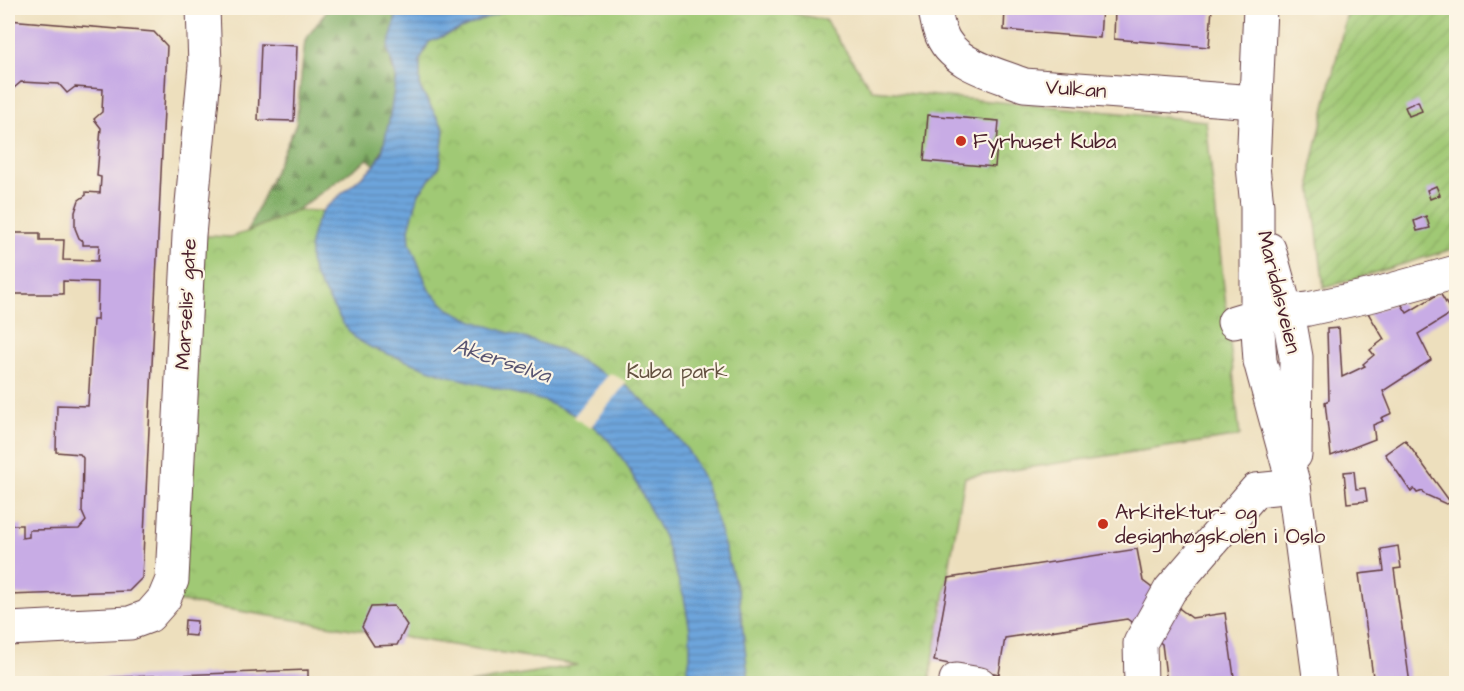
<svg xmlns="http://www.w3.org/2000/svg" width="1464" height="691" viewBox="0 0 1464 691" font-family="'Architects Daughter',sans-serif">
  <defs>
    <pattern id="forest-firs" width="22" height="20" patternUnits="userSpaceOnUse" patternTransform="scale(1.5)"><rect width="22" height="20" fill="#80ad66"/><path d="M5 1l3.5 6h-7zM16 11l3.5 6h-7z" fill="#6b8c54"/></pattern>
    <pattern id="park-crowns" width="20" height="18" patternUnits="userSpaceOnUse" patternTransform="scale(1.5)"><rect width="20" height="18" fill="#a0c975"/><path d="M2 6a3 3 0 1 1 6 0M12 15a3 3 0 1 1 6 0" fill="none" stroke="#8bac65"/></pattern>
    <pattern id="garden-furrows" width="10" height="10" patternUnits="userSpaceOnUse" patternTransform="scale(1.5)"><rect width="10" height="10" fill="#a0c975"/><path d="M-1 1l2-2M0 10L10 0M9 11l2-2" fill="none" stroke="#8bac65"/></pattern>
    <pattern id="water-rules" width="6" height="5" patternUnits="userSpaceOnUse" patternTransform="scale(1.5)"><rect width="6" height="5" fill="#6da5dc"/><path d="M0 2.5h6" fill="none" stroke="#5c86b3"/></pattern>
  </defs>
  <rect width="100%" height="100%" fill="#fcf5e5"/>
  <filter id="ink" filterUnits="userSpaceOnUse"><feTurbulence type="fractalNoise" baseFrequency=".0167" numOctaves="2"/><feDisplacementMap in="SourceGraphic" scale="12" xChannelSelector="R" yChannelSelector="G"/><feConvolveMatrix kernelMatrix="1 2 1 2 8 2 1 2 1" color-interpolation-filters="sRGB"/></filter>
  <filter id="wash" filterUnits="userSpaceOnUse"><feTurbulence type="fractalNoise" baseFrequency=".008" numOctaves="4" result="noise"/><feDisplacementMap in="SourceGraphic" scale="24" xChannelSelector="R" yChannelSelector="G"/><feGaussianBlur stdDeviation="1.35" result="paint"/><feColorMatrix in="noise" values="0 0 0 0 0 0 0 0 0 0 0 0 0 0 0 0 0 1.4 0 .05"/><feComposite in="paint" operator="in"/></filter>
  <g filter="url(#wash)">
    <rect width="100%" height="100%" fill="#eddfbd"/>
    <path fill="url(#forest-firs)" stroke="#656648" stroke-width="1.5" d="M 329,8 L 398,8 C 393,26 390,43 391,62 C 391,68 396,74 395,80 C 395,105 388,143 375,165 L 368,159 L 297,210 L 247,232 L 296,124 L 305,40 Z"/>
    <polygon fill="url(#park-crowns)" stroke="#757450" stroke-width="1.5" points="512,8 768,8 825,20 872,90 1206,121 1240,436 965,477 929,683 469,683 578,665 164,599 189,235 230,237 247,232 297,210 411,216 419,193 440,166 444,129 420,88 420,60 429,42"/>
    <polygon fill="url(#garden-furrows)" stroke="#757450" stroke-width="1.5" points="1348,8 1456,8 1456,248 1324,288 1311,184 1311,168"/>
    <polygon fill="url(#water-rules)" stroke="#5c6284" stroke-width="1.5" points="398,8 512,8 429,42 420,60 420,88 444,129 440,166 419,193 409,229 410,243 429,290 449,309 473,321 561,350 628,387 664,420 688,451 702,476 712,504 739,596 749,683 685,683 690,657 690,630 684,597 664,537 627,465 610,442 593,426 571,413 544,401 442,374 372,348 356,339 344,325 314,275 310,261 310,243 315,225 324,209 375,165 382,153 389,121 396,77 388,49"/>
    <polygon fill="#eddfbd" points="610,373 627,382 590,428 573,417"/>
    <g id="blocks">
      <g fill="#c8ace5">
        <polygon points="1005,8 1102,8 1100,38 1004,30"/>
        <polygon points="1115,8 1212,8 1209,47 1114,39"/>
        <polygon points="8,20 154,32 167,46 142,578 129,591 8,595 8,525 22,525 22,538 29,537 29,530 79,529 86,521 82,512 83,458 80,454 56,452 57,405 88,406 93,320 97,320 98,282 63,281 63,294 8,294 8,233 40,233 40,240 64,240 63,260 98,261 99,245 83,245 83,241 79,238 75,228 75,212 79,200 86,195 86,192 100,193 101,177 97,176 101,128 94,119 102,112 103,89 75,87 67,93 59,84 21,82 14,88 8,80"/>
        <polygon points="261,44 297,46 294,121 258,120"/>
        <polygon points="1418,101 1422,111 1409,116 1405,107"/>
        <polygon points="928,115 999,121 995,167 924,161"/>
        <polygon points="1436,186 1440,195 1430,199 1427,190"/>
        <polygon points="1426,216 1430,228 1417,231 1414,221"/>
        <polygon points="1440,293 1452,313 1418,334 1431,360 1383,391 1392,413 1381,418 1383,421 1373,425 1375,439 1331,456 1325,402 1329,400 1327,329 1339,328 1342,377 1365,366 1363,364 1374,355 1370,350 1384,339 1368,313 1400,302 1407,313"/>
        <polygon points="1405,440 1451,503 1446,504 1424,494 1423,491 1417,493 1414,489 1411,492 1385,454"/>
        <polygon points="1354,471 1356,489 1365,488 1367,501 1347,503 1344,472"/>
        <polygon points="1398,546 1401,568 1394,569 1410,684 1374,684 1359,574 1384,571 1381,549"/>
        <polygon points="1137,549 1143,581 1192,618 1225,613 1235,684 1167,684 1162,644 1127,619 1005,638 999,674 934,661 949,578"/>
        <polygon points="394,606 407,625 397,645 374,646 362,627 371,607"/>
        <polygon points="185,620 197,621 196,636 184,635"/>
        <polygon points="308,670 308,684 8,684 8,679 74,677 74,679"/>
      </g>
    </g>
  </g>
  <g filter="url(#ink)">
    <use href="#blocks" fill-opacity="0" stroke="#623c41" stroke-width="1.5"/>
    <g fill="none" stroke-linecap="round" stroke-linejoin="round">
      <g stroke="#623c41" stroke-width="35">
        <g id="minor">
          <path d="M 935,8 C 936,15 937,24 940,31 C 951,65 995,73 1024,85 L 1255,102"/>
          <polyline points="1234,322 1257,315 1308,309 1373,295 1456,272"/>
          <polyline points="8,629 130,623 149,616 164,599 172,580 189,235 205,66 203,8"/>
          <polyline points="956,680 980,684"/>
          <polyline points="1141,684 1140,643 1170,590 1256,490 1294,486"/>
        </g>
      </g>
      <g stroke="#623c41" stroke-width="35">
        <g id="major">
          <polyline points="1260,8 1253,166 1257,206 1257,315 1260,361 1294,486 1320,684"/>
          <polyline points="1269,249 1291,329 1296,357 1295,455"/>
        </g>
      </g>
      <use href="#minor" stroke="#fff" stroke-width="33"/>
      <use href="#major" stroke="#fff" stroke-width="33"/>
    </g>
  </g>
  <g fill="#c8321e" stroke="#fcf5e5" stroke-width="2">
    <circle cx="961" cy="141" r="6"/>
    <circle cx="1103" cy="524" r="6"/>
  </g>
  <g text-anchor="middle" dominant-baseline="central" stroke-width="4.5" stroke-linejoin="round" paint-order="stroke">
    <g font-size="21" fill="#4a1f2b" stroke="#fcf5e5">
      <text transform="translate(1076 89) rotate(4)">Vulkan</text>
      <text transform="translate(1279 292) rotate(76)">Maridalsveien</text>
      <text transform="translate(186 304) rotate(-87)">Marselis' gate</text>
    </g>
    <g font-size="21" fill="#4a1f2b" stroke="#fcf5e5" text-anchor="start">
      <text x="973" y="141">Fyrhuset Kuba</text>
      <text x="1115" y="512">Arkitektur- og<tspan x="1115" dy="24">designhøgskolen i Oslo</tspan></text>
    </g>
    <g font-size="21" fill="#645241" stroke="#fcf5e5">
      <text x="677" y="371">Kuba park</text>
    </g>
    <g font-size="22" font-style="italic" fill="#585572" stroke="#fcf5e5">
      <text transform="translate(502 361) rotate(18)">Akerselva</text>
    </g>
  </g>
  <rect width="1464" height="691" fill="none" stroke="#fcf5e5" stroke-width="30"/>
</svg>
